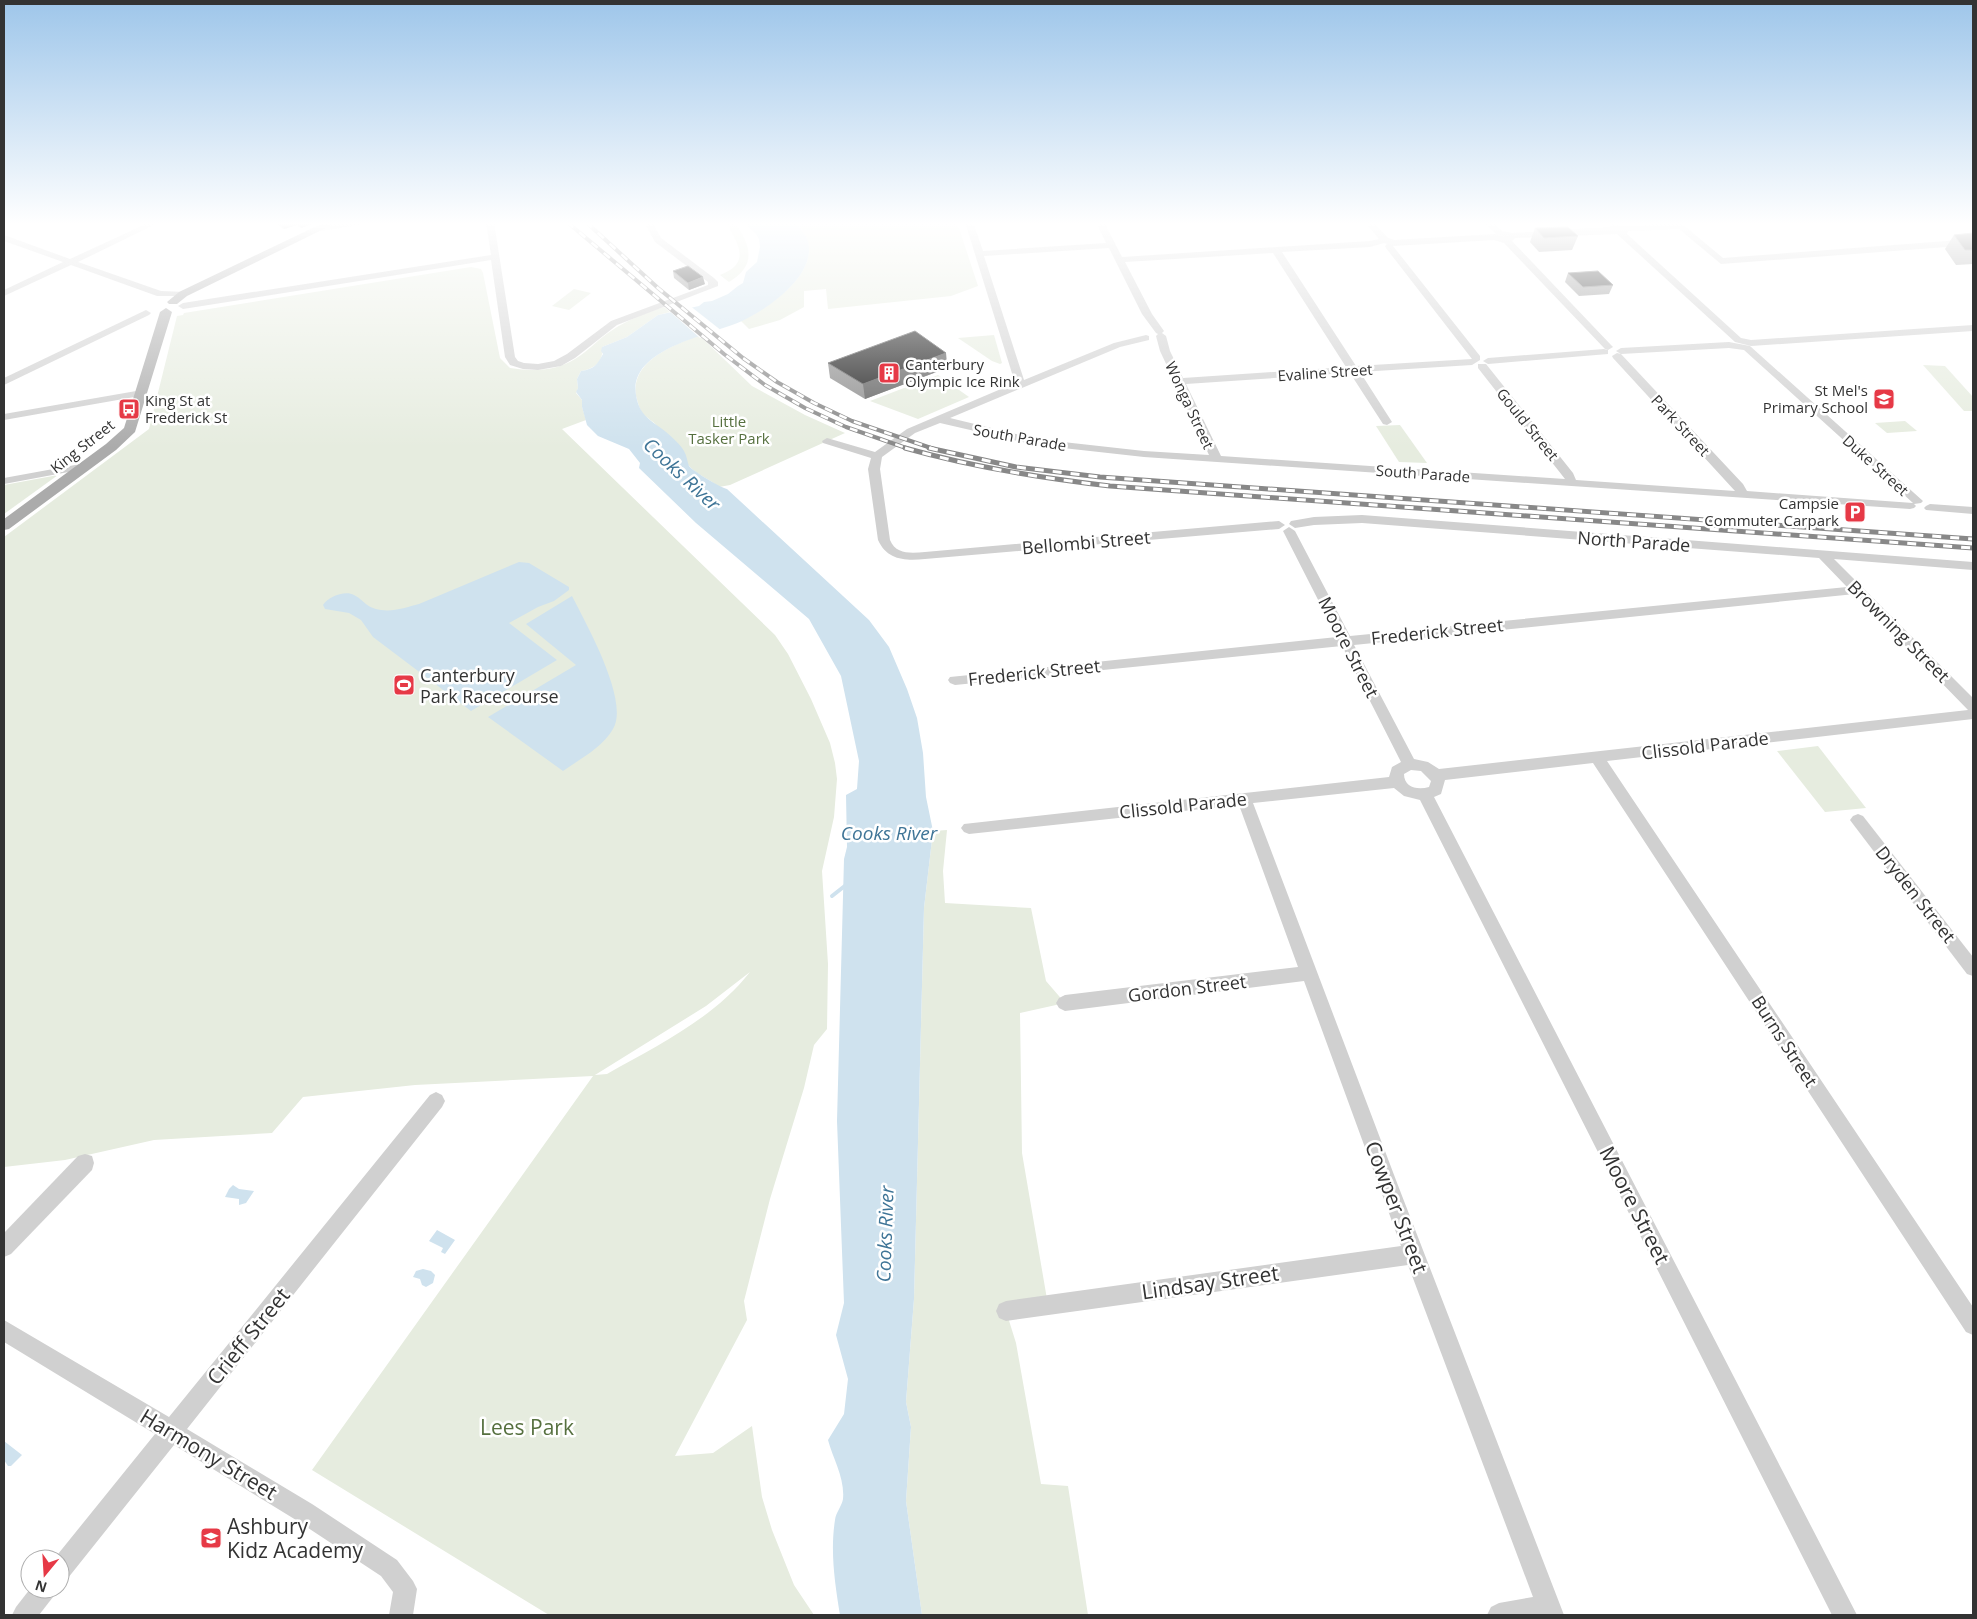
<svg xmlns="http://www.w3.org/2000/svg" width="1977" height="1619" viewBox="0 0 1977 1619" font-family="'Open Sans',sans-serif">
  <rect width="100%" height="100%" fill="#fff"/>
  <g fill="#e6ecdf" fill-rule="evenodd">
    <path d="M 726,222 L 735,222 C 750,246 758,264 729,282 L 720,275 C 752,263 738,244 726,222 Z"/>
    <path d="M 796,222 L 957,222 L 978,286 L 951,296 L 828,309 L 826,289 L 804,291 L 804,307 L 780,320 L 749,329 L 741,321 C 767,308 816,277 808,242 C 806,235 801,228 796,222 Z"/>
    <path d="M 471,267 L 481,269 L 483,273 L 500,358 L 510,368 C 535,372 560,371 581,355 C 591,348 600,338 611,331 C 627,320 645,313 664,307 L 670,312 L 658,315 L 627,337 L 602,347 C 604,362 594,369 581,371 L 577,379 L 578,388 L 576,393 L 582,400 L 582,407 L 586,420 L 562,429 L 775,635 L 788,654 L 811,699 L 830,743 L 835,763 L 837,779 L 834,817 L 822,871 L 828,964 L 827,1029 L 814,1045 L 804,1088 L 770,1199 L 744,1301 L 747,1320 L 675,1456 L 713,1453 L 752,1426 L 762,1497 L 772,1530 L 794,1585 L 814,1615 L 549,1615 L 312,1470 L 593,1076 L 415,1085 L 303,1097 L 272,1133 L 154,1140 L 65,1160 L 4,1167 L 4,537 L 149,429 L 177,316 L 183,315 L 184,313 ZM 750,972 C 713,1019 658,1045 607,1074 L 595,1075 L 706,1006 Z"/>
    <polygon points="574,289 591,293 569,310 552,306"/>
    <path d="M 699,335 L 752,386 L 805,415 L 845,433 L 730,485 L 719,487 C 711,480 698,475 691,468 C 679,455 669,440 657,426 C 653,421 647,418 643,414 C 639,409 638,402 636,396 C 630,361 674,345 699,335 Z"/>
    <polygon points="994,335 1002,363 1000,364 992,361 958,338"/>
    <polygon points="1923,365 1945,366 1973,397 1973,411 1964,411"/>
    <polygon points="938,375 969,397 918,419 870,401"/>
    <polygon points="1905,421 1917,431 1887,433 1875,423"/>
    <polygon points="1400,425 1427,463 1399,462 1376,426"/>
    <polygon points="58,475 4,514 4,485"/>
    <polygon points="1818,746 1866,808 1825,812 1777,751"/>
    <polygon points="947,830 943,871 945,903 1031,908 1046,981 1065,1003 1020,1013 1022,1153 1048,1305 1006,1311 1016,1343 1041,1484 1068,1486 1088,1615 922,1615 906,1501 911,1427 906,1402 914,1299 924,908 933,831"/>
  </g>
  <g fill="#cfe2ee">
    <path d="M 746,222 L 796,222 C 800,228 806,234 808,241 C 817,275 768,309 742,321 C 712,335 628,348 636,395 C 637,401 639,408 643,413 C 648,420 659,426 666,432 C 672,437 681,445 684,451 C 687,456 687,461 689,466 C 694,472 720,487 727,489 L 869,620 L 889,647 L 907,689 L 917,718 L 923,753 L 926,797 L 933,831 L 924,908 L 914,1299 L 906,1402 L 911,1427 L 906,1501 L 922,1615 L 840,1615 C 835,1584 830,1552 835,1520 C 836,1512 842,1506 843,1499 C 845,1478 833,1459 828,1440 L 844,1414 L 848,1379 L 836,1335 L 844,1303 L 837,1121 L 844,859 L 847,847 L 846,795 L 857,789 L 859,761 L 841,676 L 809,619 L 696,523 L 639,468 L 640,463 L 629,449 L 598,436 L 587,425 L 582,407 L 582,400 L 576,392 L 578,388 L 577,379 L 581,371 C 594,369 597,365 603,354 L 601,351 L 602,347 L 627,337 L 658,315 L 699,306 L 704,302 L 712,301 L 728,294 L 738,286 L 743,283 L 746,272 L 757,262 L 760,247 L 759,239 L 756,234 L 745,224 Z"/>
    <path d="M 519,562 L 529,563 L 569,587 L 569,590 L 554,601 L 538,607 L 509,623 L 557,660 L 471,711 L 373,637 L 361,620 L 349,613 L 325,609 L 323,605 C 328,597 345,590 354,595 C 364,600 366,608 381,610 C 394,612 407,607 419,604 Z"/>
    <path d="M 572,596 C 586,624 630,701 613,729 C 602,748 580,759 563,771 L 488,717 L 576,665 L 526,624 Z"/>
    <polygon points="233,1185 239,1189 254,1191 246,1203 239,1205 239,1199 225,1197 229,1189"/>
    <polygon points="437,1230 455,1240 445,1254 441,1252 443,1248 429,1241"/>
    <polygon points="423,1269 431,1271 435,1275 433,1283 426,1287 422,1285 420,1279 413,1277 416,1271"/>
    <polygon points="4,1441 22,1455 11,1466 8,1466 4,1460"/>
  </g>
  <polygon fill="#fff" points="689,305 722,331 700,338 668,310"/>
  <g fill="none" stroke-linecap="round" stroke-linejoin="round">
    <polyline stroke="#cfe2ee" stroke-width="4" points="832,896 846,885"/>
    <g fill="#d0d0d0" fill-rule="evenodd">
      <polygon points="150,222 160,222 78,262 161,291 186,292 186,296 157,296 71,265 4,296 4,290 63,262 4,241 4,235 70,259"/>
      <polygon points="344,222 364,222 360,225 320,231 316,228 320,225"/>
      <polygon points="486,222 494,222 515,357 518,361 524,363 538,364 554,361 567,354 611,321 708,285 708,282 655,242 644,222 652,222 661,238 714,278 718,282 718,286 617,325 575,358 561,366 538,370 523,369 510,365 505,357 491,260 183,309 178,306 183,303 491,255"/>
      <path d="M 965,222 L 973,222 L 983,251 L 1106,243 L 1096,222 L 1104,222 L 1122,257 L 1370,241 L 1379,239 L 1365,222 L 1373,222 L 1388,238 L 1394,240 L 1495,234 L 1506,237 L 1496,234 L 1484,222 L 1493,222 L 1502,231 L 1512,233 L 1609,227 L 1613,224 L 1624,226 L 1681,223 L 1723,258 L 1973,239 L 1973,245 L 1721,264 L 1679,229 L 1628,231 L 1627,234 L 1741,338 L 1751,340 L 1973,325 L 1973,331 L 1751,346 L 1735,342 L 1617,234 L 1515,238 L 1512,241 L 1611,345 L 1613,347 L 1608,350 L 1605,349 L 1504,243 L 1494,240 L 1393,246 L 1480,356 L 1480,360 L 1472,365 L 1360,372 L 1392,422 L 1387,425 L 1383,424 L 1350,373 L 1186,384 L 1221,456 L 1565,479 L 1478,368 L 1478,364 L 1486,364 L 1573,473 L 1576,480 L 1735,491 L 1613,358 L 1612,356 L 1617,353 L 1621,354 L 1743,484 L 1747,491 L 1913,503 L 1744,350 L 1729,348 L 1621,354 L 1616,351 L 1621,348 L 1729,342 L 1750,346 L 1923,501 L 1921,503 L 1914,504 L 1916,506 L 1914,508 L 1910,509 L 1144,457 L 1036,445 L 940,423 L 915,433 L 882,457 L 880,469 L 890,540 C 896,555 912,553 925,552 L 1279,521 L 1285,525 L 1279,529 L 925,559 C 905,561 887,560 878,540 L 868,469 L 871,458 L 823,443 L 822,441 L 827,438 L 875,452 L 907,429 L 1015,383 ZM 1384,243 L 1387,244 L 1385,246 L 1386,248 L 1472,359 L 1356,366 L 1282,252 L 1370,247 ZM 1109,248 L 1142,314 L 1156,333 L 1158,334 L 1156,336 L 1160,351 L 1209,455 L 1144,451 L 1036,439 L 950,418 L 1120,347 L 1149,340 L 1149,336 L 1146,335 L 1114,343 L 1024,380 L 984,256 ZM 1273,253 L 1346,367 L 1183,378 L 1170,351 L 1166,336 L 1162,333 L 1164,331 L 1152,314 L 1125,262 Z"/>
      <polygon points="146,310 151,313 149,315 4,385 4,378"/>
      <polygon points="1604,349 1608,350 1608,354 1488,364 1483,361 1488,358"/>
      <polygon points="142,390 146,391 147,393 146,395 4,420 4,414"/>
      <polygon points="86,463 92,466 90,468 4,484 4,478"/>
      <polygon points="1930,504 1973,507 1973,514 1926,510 1924,508 1926,506"/>
      <path d="M 1362,515 L 1973,562 L 1973,570 L 1834,559 L 1973,698 L 1973,719 L 1607,761 L 1973,1307 L 1973,1335 L 1966,1332 L 1593,763 L 1445,780 L 1441,794 L 1434,797 L 1857,1615 L 1832,1615 L 1420,800 L 1404,796 L 1394,788 L 1253,803 L 1399,1188 L 1564,1615 L 1487,1615 L 1491,1607 L 1499,1603 L 1533,1597 L 1408,1265 L 1006,1321 L 999,1318 L 996,1311 L 999,1304 L 1006,1301 L 1401,1246 L 1304,981 L 1065,1011 L 1059,1008 L 1056,1003 L 1059,998 L 1065,995 L 1298,967 L 1239,805 L 969,834 L 964,832 L 961,828 L 964,824 L 1389,777 L 1392,767 L 1401,762 L 1342,646 L 955,685 L 950,683 L 948,680 L 950,677 L 1337,637 L 1283,531 L 1289,527 L 1295,531 L 1350,636 L 1847,587 L 1819,558 L 1362,523 L 1314,525 L 1295,528 L 1289,524 L 1291,521 L 1314,517 ZM 1855,594 L 1968,710 L 1439,769 L 1428,762 L 1414,759 L 1354,645 ZM 1411,770 L 1421,771 L 1431,781 L 1429,787 C 1418,790 1404,788 1404,774 Z"/>
      <polygon points="1858,814 1863,816 1973,957 1973,976 1967,974 1853,824 1850,820 1853,816"/>
      <polygon points="436,1092 442,1095 445,1101 442,1107 187,1429 312,1504 397,1560 413,1581 417,1589 413,1615 389,1615 393,1592 381,1576 296,1520 174,1445 68,1578 60,1582 60,1559 54,1559 155,1434 4,1342 4,1320 169,1417 430,1095"/>
      <polygon points="85,1154 92,1156 94,1163 92,1170 11,1254 4,1257 4,1233 78,1156"/>
      <polygon points="30,1589 57,1589 53,1597 39,1615 12,1615 16,1607"/>
    </g>
    <g fill="#ababab" fill-rule="evenodd">
      <polygon points="325,222 338,222 187,296 177,304 169,304 167,302 179,292"/>
      <polygon points="166,308 172,312 135,432 116,450 9,529 4,530 4,519 106,444 124,428 160,312"/>
    </g>
    <g stroke="#888" stroke-width="4">
      <g id="rail-far1">
        <polyline points="567,222 724,354 765,385 805,408 846,427 909,449"/>
        <polyline points="586,222 658,288 743,358 777,382 814,403 852,421 934,449"/>
      </g>
    </g>
    <g stroke="#888" stroke-width="5">
      <g id="rail">
        <path d="M 905,448 C 972,467 1041,478 1110,486 L 1973,548"/>
        <polyline points="929,448 1016,467 1100,477 1973,539"/>
      </g>
    </g>
    <use href="#rail-far1" stroke="#fff" stroke-width="2.5" stroke-dasharray="8" stroke-linecap="butt"/>
    <use href="#rail" stroke="#fff" stroke-width="3" stroke-dasharray="9" stroke-linecap="butt"/>
  </g>
  <g fill="#8c8c8c">
    <polygon points="274,222 317,222 301,228 297,225 284,229"/>
    <polygon points="1535,228 1578,236 1572,250 1539,252 1530,242"/>
    <polygon points="1973,233 1973,264 1956,265 1945,249 1954,235"/>
    <polygon points="673,271 705,284 689,290 674,278"/>
    <polygon points="1568,273 1613,285 1609,294 1579,296 1565,282"/>
    <polygon points="946,353 947,368 865,399 830,378 828,363"/>
  </g>
  <g fill="#5f5f5f">
    <polygon points="281,222 296,222 297,225 284,229"/>
    <polygon points="298,222 317,222 301,228"/>
    <polygon points="703,277 705,284 689,290 688,283"/>
    <polygon points="946,353 947,368 865,399 863,384"/>
  </g>
  <g fill="#1a1a1a" stroke="#5f5f5f">
    <polygon points="1568,227 1578,236 1544,238 1535,228"/>
    <polygon points="1973,233 1973,250 1965,250 1954,235"/>
    <polygon points="688,266 703,277 688,283 673,271"/>
    <polygon points="1598,271 1613,285 1583,287 1568,273"/>
    <polygon points="915,331 946,353 863,384 828,363"/>
  </g>
  <linearGradient id="sky" x2="0" y2="1"><stop stop-color="#9ec6ea"/><stop offset="0.5" stop-color="#fff"/><stop offset="1" stop-color="#fff" stop-opacity="0"/></linearGradient>
  <rect width="1977" height="448" fill="url(#sky)"/>
  <defs>
    <g id="building-square" transform="scale(1.125)"><rect x="-9" y="-9" width="18" height="18" rx="4" fill="#e63946" stroke="#fff"/><path d="M-4-6H4V6H1V3H-1V6H-4ZM-2.5-4.3h1.7v1.8h-1.7ZM.8-4.3h1.7v1.8H.8ZM-2.5-1h1.7V.8h-1.7ZM.8-1h1.7V.8H.8Z" fill="#fff"/></g>
    <g id="school-square" transform="scale(1.125)"><rect x="-9" y="-9" width="18" height="18" rx="4" fill="#e63946" stroke="#fff"/><path d="M0-5L7-2L0 1L-7-2ZM-4 1L0 2.5L4 1V4Q0 6-4 4Z" fill="#fff"/></g>
    <g id="bus-square" transform="scale(1.125)"><rect x="-9" y="-9" width="18" height="18" rx="4" fill="#e63946" stroke="#fff"/><path d="M-5-6H5V4H4V6H2V4H-2V6H-4V4H-5ZM-3.5-4V0h7V-4ZM-3.5 1.2v1.5H-2V1.2ZM2 1.2v1.5H3.5V1.2Z" fill="#fff"/></g>
    <g id="parking-square" transform="scale(1.125)"><rect x="-9" y="-9" width="18" height="18" rx="4" fill="#e63946" stroke="#fff"/><path d="M-3.5-5.5H1a3.5 3.5 0 0 1 0 7H-1V5.5H-3.5ZM-1-3.4V-.6H.8a1.4 1.4 0 0 0 0-2.8Z" fill="#fff"/></g>
    <g id="stadium-square" transform="scale(1.125)"><rect x="-9" y="-9" width="18" height="18" rx="4" fill="#e63946" stroke="#fff"/><path d="M0-5a6.5 5 0 1 0 0 10a6.5 5 0 1 0 0-10ZM-3.5-1.8h7v3.6h-7Z" fill="#fff"/></g>
  </defs>
  <g fill-rule="evenodd">
    <use href="#building-square" x="889" y="373"/>
    <use href="#school-square" x="1884" y="399"/>
    <use href="#bus-square" x="129" y="409"/>
    <use href="#parking-square" x="1855" y="512"/>
    <use href="#stadium-square" x="404" y="685"/>
    <use href="#school-square" x="211" y="1538"/>
  </g>
  <g text-anchor="middle" dominant-baseline="central" stroke-width="5" stroke-linejoin="round" paint-order="stroke">
    <g font-size="15" fill="#333" stroke="#fff" text-anchor="start">
      <text x="905" y="364">Canterbury<tspan x="905" dy="17">Olympic Ice Rink</tspan></text>
      <text x="1868" y="390" text-anchor="end">St Mel's<tspan x="1868" dy="17">Primary School</tspan></text>
      <text x="145" y="400">King St at<tspan x="145" dy="17">Frederick St</tspan></text>
      <text x="1839" y="503" text-anchor="end">Campsie<tspan x="1839" dy="17">Commuter Carpark</tspan></text>
    </g>
    <g font-size="15" fill="#333" stroke="#fff">
      <text transform="translate(1325 372) rotate(-4)">Evaline Street</text>
      <text transform="translate(1190 405) rotate(65)">Wonga Street</text>
      <text transform="translate(1528 424) rotate(51)">Gould Street</text>
      <text transform="translate(1681 425) rotate(47)">Park Street</text>
      <text transform="translate(1020 437) rotate(10)">South Parade</text>
      <text transform="translate(82 446) rotate(-38)">King Street</text>
      <text transform="translate(1876 465) rotate(42)">Duke Street</text>
      <text transform="translate(1423 473) rotate(4)">South Parade</text>
    </g>
    <g font-size="15" fill="#56703f" stroke="#fff">
      <text x="729" y="421">Little<tspan x="729" dy="17">Tasker Park</tspan></text>
    </g>
    <g font-size="18" fill="#333" stroke="#fff">
      <text transform="translate(1634 541) rotate(4)">North Parade</text>
      <text transform="translate(1086 542) rotate(-5)">Bellombi Street</text>
      <text transform="translate(1437 631) rotate(-6)">Frederick Street</text>
      <text transform="translate(1899 631) rotate(45)">Browning Street</text>
      <text transform="translate(1349 647) rotate(63)">Moore Street</text>
      <text transform="translate(1034 672) rotate(-6)">Frederick Street</text>
      <text transform="translate(1705 745) rotate(-7)">Clissold Parade</text>
      <text transform="translate(1183 805) rotate(-6)">Clissold Parade</text>
      <text transform="translate(1916 894) rotate(52)">Dryden Street</text>
      <text transform="translate(1187 988) rotate(-7)">Gordon Street</text>
      <text transform="translate(1785 1041) rotate(57)">Burns Street</text>
    </g>
    <g font-size="18" fill="#333" stroke="#fff" text-anchor="start">
      <text x="420" y="675">Canterbury<tspan x="420" dy="21">Park Racecourse</tspan></text>
    </g>
    <g font-size="19" font-style="italic" fill="#3f7597" stroke="#fff">
      <text transform="translate(682 474) rotate(43)">Cooks River</text>
      <text x="889" y="833">Cooks River</text>
      <text transform="translate(885 1234) rotate(-88)">Cooks River</text>
    </g>
    <g font-size="21" fill="#333" stroke="#fff">
      <text transform="translate(1635 1205) rotate(63)">Moore Street</text>
      <text transform="translate(1397 1207) rotate(69)">Cowper Street</text>
      <text transform="translate(1210 1282) rotate(-8)">Lindsay Street</text>
      <text transform="translate(248 1336) rotate(-51)">Crieff Street</text>
      <text transform="translate(209 1454) rotate(31)">Harmony Street</text>
    </g>
    <g font-size="21" fill="#56703f" stroke="#fff">
      <text x="527" y="1427">Lees Park</text>
    </g>
    <g font-size="21" fill="#333" stroke="#fff" text-anchor="start">
      <text x="227" y="1526">Ashbury<tspan x="227" dy="24">Kidz Academy</tspan></text>
    </g>
  </g>
  <rect width="1977" height="1619" fill="none" stroke="#333333" stroke-width="10"/>
  <g transform="translate(45 1574) rotate(198)"><circle r="24" fill="#ffffff" stroke="#adadad"/>
  <path d="M0-4L9 19L0 12L-9 19Z" fill="#e63946"/>
  <text y="-8" font-size="14" font-weight="bold" text-anchor="middle" fill="#333333">N</text>
  </g>
</svg>
